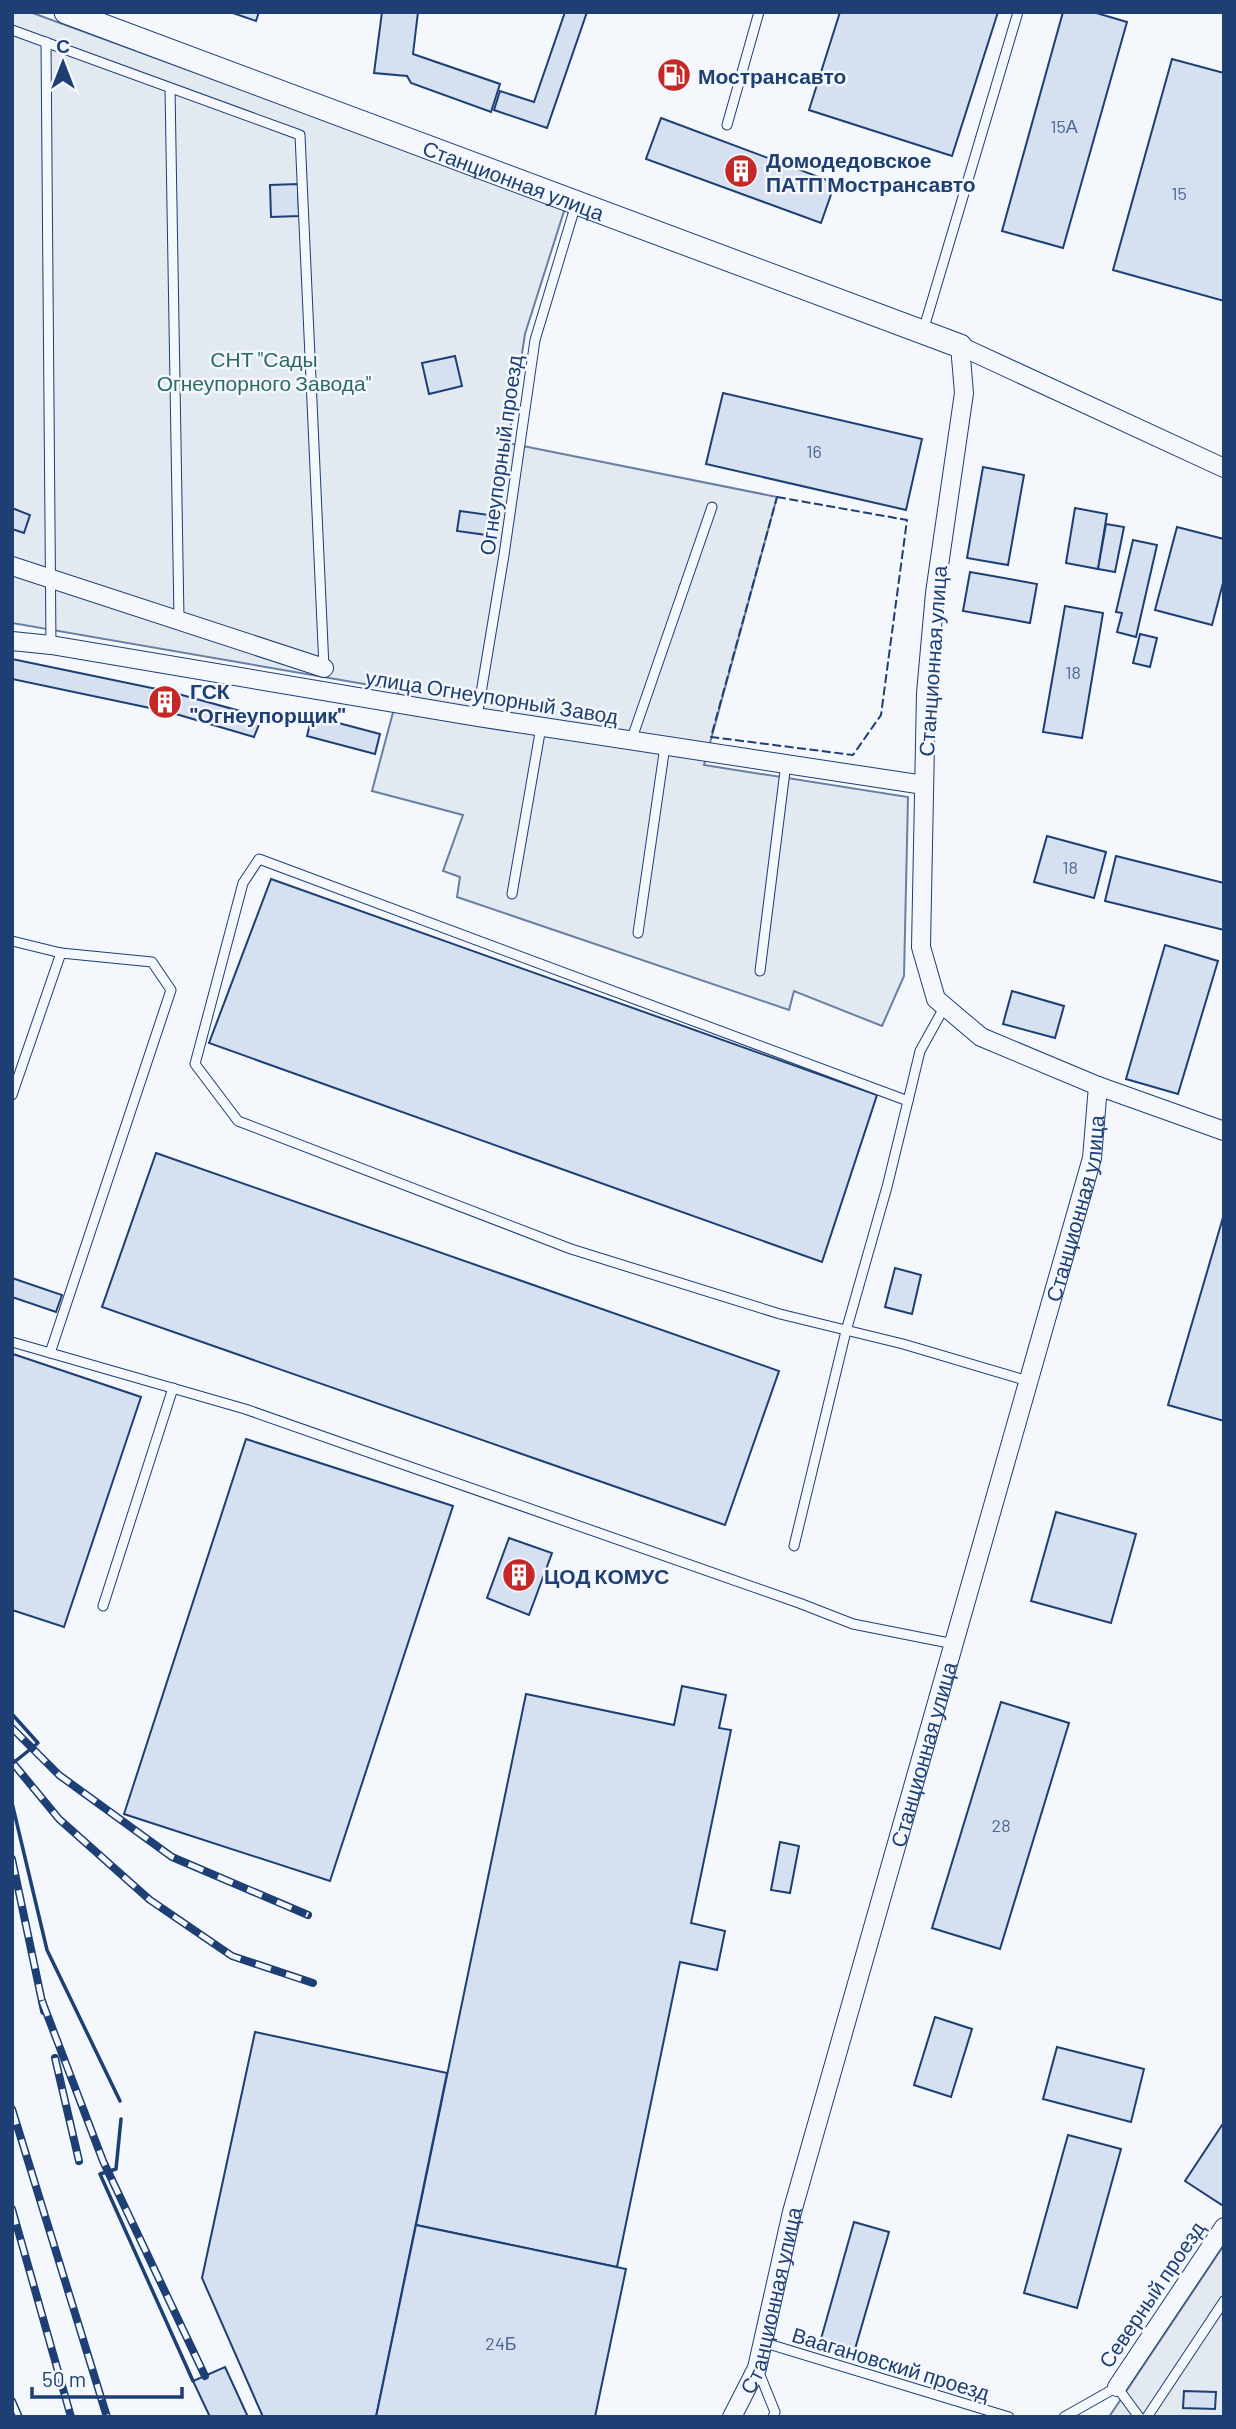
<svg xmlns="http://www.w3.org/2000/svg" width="1236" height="2429" viewBox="0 0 1236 2429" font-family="Barlow,sans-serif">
  <rect width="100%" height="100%" fill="#f4f7fb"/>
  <g fill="#e3e9f0" stroke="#687fa3" stroke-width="2">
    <polygon points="12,12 30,12 565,208 525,334 508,443 777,497 704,765 908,797 904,976 882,1026 794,991 789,1010 457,897 460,877 443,871 463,815 372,791 399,690 12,623"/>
    <polygon points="1224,2245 1224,2417 1109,2417"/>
  </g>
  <g fill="#d5e0f0" stroke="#1d3f73" stroke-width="2">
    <polygon points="230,12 259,12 256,21"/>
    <polygon points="382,12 418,12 413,54 500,84 491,112 411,83 407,76 374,73"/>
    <polygon points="565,12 587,12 547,128 494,110 500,91 534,102"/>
    <polygon points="840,12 998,12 952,156 809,110"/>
    <polygon points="1063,12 1093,12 1127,22 1063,248 1002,231"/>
    <polygon points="1172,59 1224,73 1224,301 1113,270"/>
    <polygon points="661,118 835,183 821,223 646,159"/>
    <polygon points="298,184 299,216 271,217 270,185"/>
    <polygon points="455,356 462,386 429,394 422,363"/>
    <polygon points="723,393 922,439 906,510 706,464"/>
    <polygon points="983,467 1024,475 1008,565 967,558"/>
    <polygon points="12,508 30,515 24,533 12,529"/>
    <polygon points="1075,508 1107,514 1098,569 1066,563"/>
    <polygon points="460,511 489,515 487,535 457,531"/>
    <polygon points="1106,524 1124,527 1115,572 1098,569"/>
    <polygon points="1177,527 1224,539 1224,579 1212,625 1155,610"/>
    <polygon points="1133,540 1157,545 1136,637 1117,632 1122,613 1116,612"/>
    <polygon points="970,572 1037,584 1030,623 963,611"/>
    <polygon points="1065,606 1103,613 1082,738 1043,732"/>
    <polygon points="1140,634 1157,638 1150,667 1133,663"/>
    <polygon points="12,659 171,692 262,717 254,737 169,712 12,679"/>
    <polygon points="312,716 380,734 375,754 307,736"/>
    <polygon points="1047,836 1106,852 1094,898 1034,882"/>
    <polygon points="1116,856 1224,883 1224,930 1105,901"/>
    <polygon points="271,879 877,1095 822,1262 209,1043"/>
    <polygon points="1165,945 1218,961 1178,1094 1126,1079"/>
    <polygon points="1012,991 1064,1006 1055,1038 1003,1024"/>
    <polygon points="156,1153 779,1371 725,1525 102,1307"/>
    <polygon points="1224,1214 1224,1421 1168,1405"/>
    <polygon points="895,1268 921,1275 912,1314 885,1307"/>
    <polygon points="12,1278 62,1295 56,1312 12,1297"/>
    <polygon points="13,1354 141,1397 64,1627 12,1610"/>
    <polygon points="246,1439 453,1506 330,1881 124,1814"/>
    <polygon points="1056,1512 1136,1534 1111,1623 1031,1601"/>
    <polygon points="509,1538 552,1553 529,1615 487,1598"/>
    <polygon points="682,1686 726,1695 719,1728 731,1730 691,1923 725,1931 717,1970 680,1962 617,2267 416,2225 526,1694 674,1725"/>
    <polygon points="1001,1702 1069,1723 1000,1949 932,1928"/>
    <polygon points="780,1842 799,1846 790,1893 771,1890"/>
    <polygon points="935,2017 972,2029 951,2097 914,2085"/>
    <polygon points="255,2032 447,2073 376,2417 263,2417 202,2278"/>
    <polygon points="1057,2047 1144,2069 1131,2122 1043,2099"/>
    <polygon points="1224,2122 1224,2202 1222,2205 1185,2181"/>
    <polygon points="1068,2135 1121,2149 1077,2308 1024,2293"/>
    <polygon points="854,2222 889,2232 853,2356 819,2346"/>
    <polygon points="416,2225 626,2269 595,2417 376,2417"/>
    <polygon points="225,2367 248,2417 210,2417 193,2381"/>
    <polygon points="1184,2391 1216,2392 1215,2409 1183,2408"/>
  </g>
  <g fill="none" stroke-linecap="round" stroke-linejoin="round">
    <g stroke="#1d3f73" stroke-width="11">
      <g id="service">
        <polyline points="12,30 300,135 324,668"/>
        <polyline points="46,42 51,645"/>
        <polyline points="170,88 179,619"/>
        <polyline points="727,125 759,12"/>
        <polyline points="923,331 1018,12"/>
        <polyline points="477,717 504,555 535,340 576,204"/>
        <polyline points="631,741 712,507"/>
        <polyline points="512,894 541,727"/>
        <polyline points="638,933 665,746"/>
        <polyline points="12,941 61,953"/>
        <polyline points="760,971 786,763"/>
        <polyline points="945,1006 920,1051 908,1101 259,859 243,883 195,1064 238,1121 571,1249 780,1314 903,1344 1028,1381"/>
        <polyline points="12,1095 61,953 152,962 171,990 50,1353"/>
        <polyline points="12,1342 245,1409 799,1603 853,1624 954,1644"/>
        <polyline points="794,1546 846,1331 887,1187 908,1101"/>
        <polyline points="103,1606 173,1388"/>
        <polyline points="762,2342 1009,2417"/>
        <polyline points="758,2370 775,2412 773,2417"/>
        <polyline points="1064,2417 1117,2387 1139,2417"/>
        <polyline points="1147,2417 1224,2301"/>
      </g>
    </g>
    <g stroke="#1d3f73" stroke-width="20">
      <g id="minor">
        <polyline points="960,346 964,393 935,593 926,693 921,947 936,999 981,1037 1098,1086 1224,1131"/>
        <polyline points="960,346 1224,468"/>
        <polyline points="12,566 324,668"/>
        <polyline points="12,641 51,645 477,717 924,785"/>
        <polyline points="1117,2387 1224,2227"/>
        <path id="s1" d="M 732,2417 L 757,2368 L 792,2212 L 1092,1158 L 1098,1086"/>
      </g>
    </g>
    <g stroke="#1d3f73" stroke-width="25">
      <g id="tertiary">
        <path id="s2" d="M 66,12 L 960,346"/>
      </g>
    </g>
    <use href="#service" stroke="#f4f7fb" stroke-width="9"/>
    <use href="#minor" stroke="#f4f7fb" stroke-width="18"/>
    <use href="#tertiary" stroke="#f4f7fb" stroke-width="23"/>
    <g stroke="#1d3f73" stroke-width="8">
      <g id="rail">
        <polyline points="12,1728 59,1775 172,1857 308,1915"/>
        <polyline points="12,1762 59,1819 150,1900 232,1956 313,1983"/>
        <polyline points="12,1859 44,2011"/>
        <polyline points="42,2001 103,2161 205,2376"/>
        <polyline points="55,2058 79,2161"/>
        <polyline points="12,2109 107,2417"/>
        <polyline points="12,2209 71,2417"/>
        <polyline points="12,2401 19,2417"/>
      </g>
    </g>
    <use href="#rail" stroke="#f4f7fb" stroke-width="5" stroke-dasharray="16" stroke-linecap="butt"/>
    <polygon stroke="#1d3f73" stroke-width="2" stroke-dasharray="9 3.5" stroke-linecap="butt" points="777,497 907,520 881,715 853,755 711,737"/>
    <g stroke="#1d3f73" stroke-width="3.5">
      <polyline points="12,1714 38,1743 12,1764"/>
      <polyline points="12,1803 47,1950 120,2101"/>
      <polyline points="121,2119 116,2169 100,2174 193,2381"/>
    </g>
  </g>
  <defs>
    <g id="fuel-disc" transform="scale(1.75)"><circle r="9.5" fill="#c62828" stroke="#f4f7fb"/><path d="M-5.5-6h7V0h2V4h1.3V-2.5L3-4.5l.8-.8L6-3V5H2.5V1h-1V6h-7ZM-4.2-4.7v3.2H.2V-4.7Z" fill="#fff"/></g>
    <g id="building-disc" transform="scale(1.75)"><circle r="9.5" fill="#c62828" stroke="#f4f7fb"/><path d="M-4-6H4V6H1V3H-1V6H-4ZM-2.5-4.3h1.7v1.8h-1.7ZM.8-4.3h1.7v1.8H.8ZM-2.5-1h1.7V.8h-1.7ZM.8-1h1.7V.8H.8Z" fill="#fff"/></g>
  </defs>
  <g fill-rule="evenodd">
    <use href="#fuel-disc" x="674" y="75"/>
    <use href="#building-disc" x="741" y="171"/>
    <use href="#building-disc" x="165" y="702"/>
    <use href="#building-disc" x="519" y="1575"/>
  </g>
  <g text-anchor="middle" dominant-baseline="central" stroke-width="5" stroke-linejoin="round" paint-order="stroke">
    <g font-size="18" fill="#4b6792">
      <text x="1064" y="126">15А</text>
      <text x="1179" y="193">15</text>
      <text x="814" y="451">16</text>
      <text x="1073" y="672">18</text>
      <text x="1070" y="867">18</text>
      <text x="1001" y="1825">28</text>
      <text x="501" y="2343">24Б</text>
    </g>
    <g font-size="21" font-weight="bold" fill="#1d3f73" stroke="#f4f7fb" text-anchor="start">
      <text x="698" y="75">Мострансавто</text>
      <text x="766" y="159">Домодедовское<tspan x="766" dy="24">ПАТП Мострансавто</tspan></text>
      <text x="190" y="690">ГСК<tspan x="190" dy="24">"Огнеупорщик"</tspan></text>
      <text x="544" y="1575">ЦОД КОМУС</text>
    </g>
    <g font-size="21" fill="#1d3f73" stroke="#f4f7fb">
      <text stroke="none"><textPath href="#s2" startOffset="478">Станционная улица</textPath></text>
      <text transform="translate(500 455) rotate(-82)">Огнеупорный проезд</text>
      <text transform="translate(932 661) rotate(-86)">Станционная улица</text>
      <text transform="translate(492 696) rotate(9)">улица Огнеупорный Завод</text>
      <text stroke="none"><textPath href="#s1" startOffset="1258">Станционная улица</textPath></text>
      <text stroke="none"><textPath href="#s1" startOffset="691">Станционная улица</textPath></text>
      <text transform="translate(1151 2294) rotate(-56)">Северный проезд</text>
      <text stroke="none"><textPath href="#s1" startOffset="124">Станционная улица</textPath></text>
      <text transform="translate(891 2363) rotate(17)">Ваагановский проезд</text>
    </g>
    <g font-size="21" fill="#2c6c60" stroke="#f4f7fb">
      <text x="264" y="358">СНТ "Сады<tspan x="264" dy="24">Огнеупорного Завода"</tspan></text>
    </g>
  </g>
  <rect width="1236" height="2429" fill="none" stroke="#1d3f73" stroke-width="28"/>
  <g transform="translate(63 63)" stroke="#f4f7fb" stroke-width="5" paint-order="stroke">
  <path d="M0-5L12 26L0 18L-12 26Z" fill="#1d3f73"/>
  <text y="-10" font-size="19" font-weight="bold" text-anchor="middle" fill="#1d3f73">С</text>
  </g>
  <path d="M32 2387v10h150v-10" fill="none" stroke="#1d3f73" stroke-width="3.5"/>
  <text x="42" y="2387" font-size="21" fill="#1d3f73" stroke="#f4f7fb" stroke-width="5" paint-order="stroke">50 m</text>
</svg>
